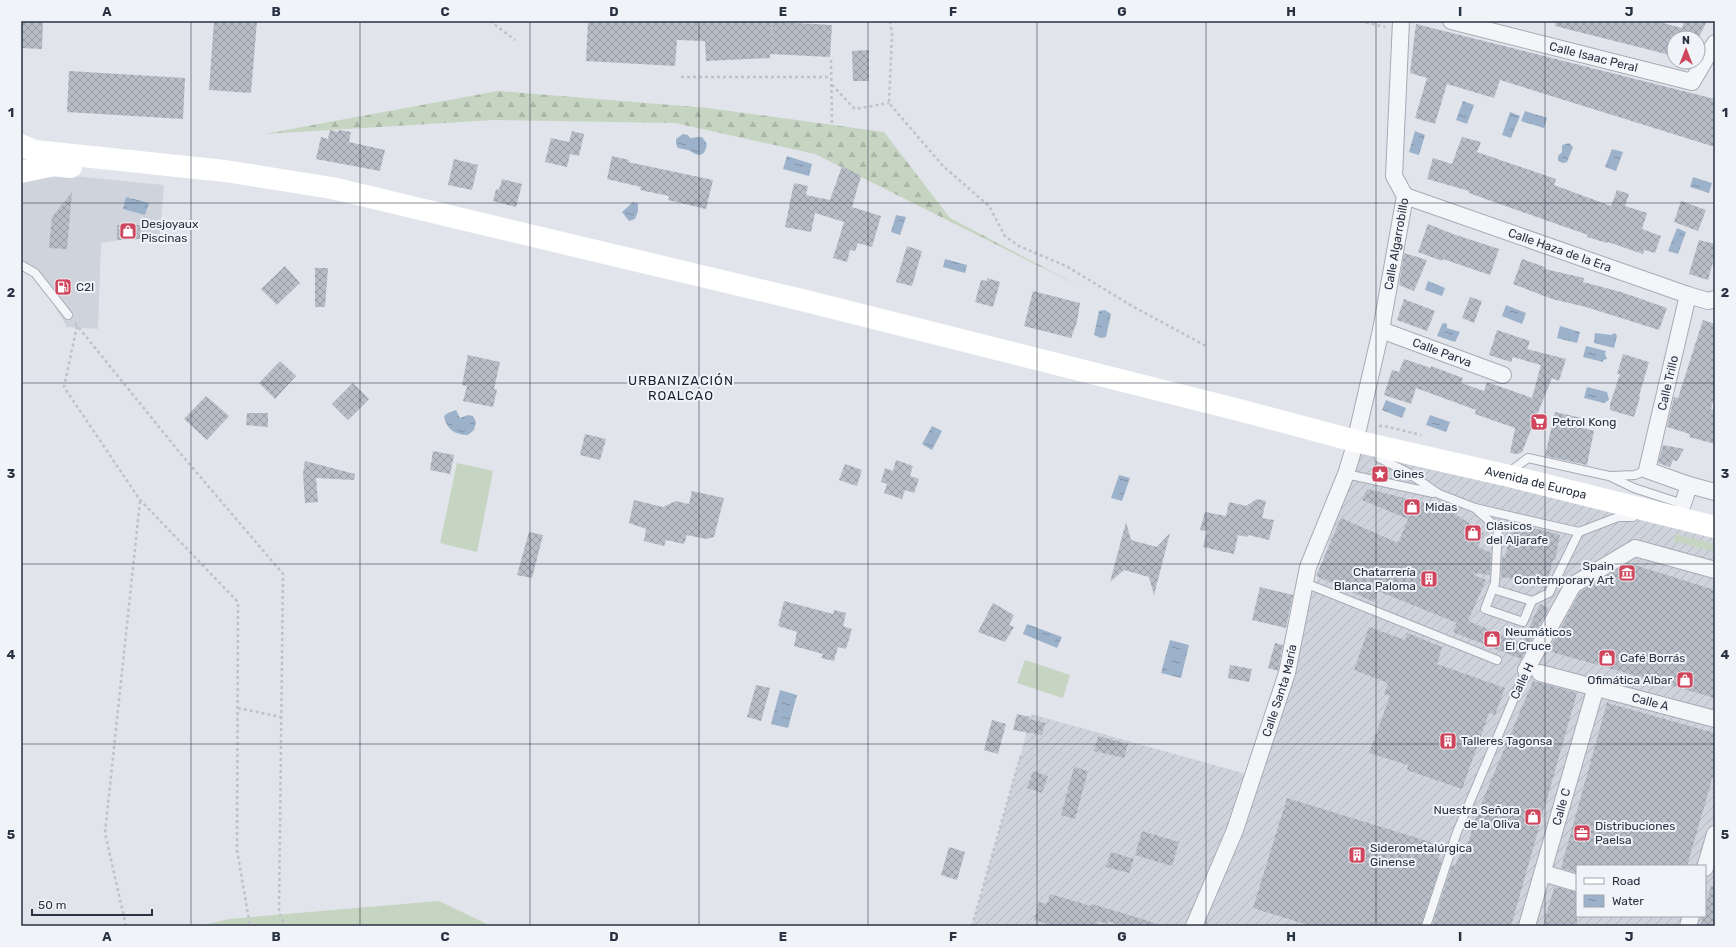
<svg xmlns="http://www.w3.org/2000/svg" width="1736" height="947" viewBox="0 0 1736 947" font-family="Rubik,sans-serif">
  <defs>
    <pattern id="industrial-furrows" width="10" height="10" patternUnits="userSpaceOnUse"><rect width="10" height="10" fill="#cfd3dc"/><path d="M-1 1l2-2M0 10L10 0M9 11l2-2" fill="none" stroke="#b2b6be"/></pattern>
    <pattern id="forest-firs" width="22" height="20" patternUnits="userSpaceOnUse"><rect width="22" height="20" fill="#c6d4c2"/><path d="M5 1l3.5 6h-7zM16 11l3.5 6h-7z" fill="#aab6a8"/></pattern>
    <pattern id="water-ripples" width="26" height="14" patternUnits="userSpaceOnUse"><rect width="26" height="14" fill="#9cb2ca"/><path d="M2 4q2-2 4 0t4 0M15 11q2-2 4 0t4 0" fill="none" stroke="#7f91a6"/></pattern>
    <pattern id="building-cross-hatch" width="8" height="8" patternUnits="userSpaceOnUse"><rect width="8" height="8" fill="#b8bec7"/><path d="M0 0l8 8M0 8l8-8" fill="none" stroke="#969ba3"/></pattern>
  </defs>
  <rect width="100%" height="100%" fill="#e1e4ea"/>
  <polygon fill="#cfd3dc" points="74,176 164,185 160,234 101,243 98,329 67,327 35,273 21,267 21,183 30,179"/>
  <path fill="url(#industrial-furrows)" fill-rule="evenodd" d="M 1360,445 L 1715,533 L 1715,926 L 972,926 L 1021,754 L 1031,714 L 1250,775 L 1273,715 ZM 1577,866 L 1705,866 L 1705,916 L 1577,916 Z"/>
  <g fill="#c6d4c2">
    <polygon points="457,463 493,471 477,552 440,543"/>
    <polygon points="1675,534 1715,544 1715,552 1674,541"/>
    <polygon points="1025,660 1070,675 1063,698 1017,683"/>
    <polygon points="439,901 491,926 199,926 229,919"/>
  </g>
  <polygon fill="url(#forest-firs)" points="498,91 708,108 884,132 950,218 1085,289 815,154 675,123 494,120 264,134"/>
  <g fill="url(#water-ripples)">
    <polygon points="1463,101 1474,105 1467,124 1456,120"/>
    <polygon points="1525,111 1547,118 1544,128 1521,121"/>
    <polygon points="1510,112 1520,116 1511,138 1502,135"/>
    <polygon points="1415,131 1425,135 1419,155 1409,152"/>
    <path d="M 683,134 L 688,135 L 690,138 L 702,137 C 705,141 708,143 706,148 C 702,161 693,152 688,150 C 685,149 681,149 678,148 L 676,144 L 676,139 Z"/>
    <polygon points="1569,143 1573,147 1567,162 1563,163 1558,161 1558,156 1562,152 1562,145"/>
    <polygon points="1612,149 1623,152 1616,171 1605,167"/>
    <polygon points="787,156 812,164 809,176 783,169"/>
    <polygon points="1693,177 1712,183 1709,193 1690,187"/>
    <polygon points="126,197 149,203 145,215 123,209"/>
    <polygon points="633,202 638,204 638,211 635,219 629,221 622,212"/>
    <polygon points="896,215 906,217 900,235 891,232"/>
    <polygon points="1677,228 1686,232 1678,254 1668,251"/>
    <polygon points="945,259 967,265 965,273 943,267"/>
    <polygon points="1428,281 1445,288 1442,296 1425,290"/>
    <polygon points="1506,305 1526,313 1522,324 1502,316"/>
    <polygon points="1105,310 1111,314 1106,337 1101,338 1094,335 1099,311"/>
    <polygon points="1444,323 1447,324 1447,328 1460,332 1455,342 1437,336 1442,324"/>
    <polygon points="1560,326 1580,332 1577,343 1557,338"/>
    <polygon points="1595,333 1611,335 1615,333 1617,336 1614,348 1594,343"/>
    <polygon points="1586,346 1606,351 1605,354 1607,359 1603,360 1603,362 1583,357"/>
    <polygon points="1587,387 1607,392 1609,400 1604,403 1584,398"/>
    <polygon points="1386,400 1406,408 1402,418 1382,410"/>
    <path d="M 456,410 L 460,418 L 468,415 L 473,416 L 476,422 L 474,430 L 468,435 C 455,435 446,429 444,416 L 448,413 Z"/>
    <polygon points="1430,415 1450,422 1446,432 1426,425"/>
    <polygon points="932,426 942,431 932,450 922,444"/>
    <polygon points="1119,475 1130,478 1122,501 1111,498"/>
    <polygon points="1027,624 1062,637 1057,648 1023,634"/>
    <polygon points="1170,640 1189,645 1181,678 1161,673"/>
    <polygon points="780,690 797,695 788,728 771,724"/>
  </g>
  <g fill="url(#building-cross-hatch)">
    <polygon points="21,21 43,21 42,49 21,48"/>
    <polygon points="214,21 257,21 251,93 209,90"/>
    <polygon points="588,21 759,21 832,25 830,57 770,54 770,58 706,61 705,41 677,40 675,66 586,61"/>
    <polygon points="1556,21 1656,21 1682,28 1684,21 1707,21 1698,39 1674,38 1674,56 1555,26"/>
    <polygon points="1416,24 1715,99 1715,147 1500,80 1494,98 1447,84 1435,124 1415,118 1427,78 1410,73"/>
    <polygon points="869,50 869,81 853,81 852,51"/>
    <polygon points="69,71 185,78 183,119 67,112"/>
    <polygon points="330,130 338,132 339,130 351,132 349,142 385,150 380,171 316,159 321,137 328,139"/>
    <polygon points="572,131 584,134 579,156 570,154 567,167 545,162 551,138 569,142"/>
    <polygon points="1462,137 1481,142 1477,152 1556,179 1554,185 1611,206 1617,190 1629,194 1625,206 1647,213 1642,229 1661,236 1655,253 1644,250 1643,254 1608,242 1607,243 1587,237 1588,235 1494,202 1469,193 1469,191 1427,179 1433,158 1452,164"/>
    <polygon points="612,156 629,160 628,162 713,180 706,209 668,200 669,196 640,190 641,187 607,179"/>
    <polygon points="454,159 478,165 472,190 448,185"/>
    <polygon points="842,166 861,176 852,207 881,216 872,247 858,243 855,251 850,250 847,262 833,258 844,222 815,213 811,232 785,227 794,183 808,186 806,195 830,200"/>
    <polygon points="502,179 522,184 516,207 493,201 496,189 499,190"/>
    <polygon points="72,192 67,249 49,248 52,217"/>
    <polygon points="1681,201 1706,210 1698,231 1674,222"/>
    <polygon points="1428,224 1453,234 1499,249 1490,275 1443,259 1442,261 1418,252"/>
    <polygon points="117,225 141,225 141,239 117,240"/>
    <polygon points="1699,240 1715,244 1715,255 1708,280 1689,274"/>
    <polygon points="907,246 922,251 912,286 896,282"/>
    <polygon points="1404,253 1427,260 1414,291 1399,285"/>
    <polygon points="1522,259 1545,267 1545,269 1584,278 1583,282 1621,292 1667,308 1659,330 1586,307 1552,299 1513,284"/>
    <polygon points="285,266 300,283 277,305 261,289"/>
    <polygon points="315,268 328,268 325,307 315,307"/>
    <polygon points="987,278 1000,282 993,307 975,302 981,280 987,281"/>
    <polygon points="1033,291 1080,303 1077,322 1071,338 1024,326"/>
    <polygon points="1470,297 1482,301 1474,323 1462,318"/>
    <polygon points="1404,299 1435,311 1427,331 1397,320"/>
    <polygon points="1703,320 1715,324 1715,395 1711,409 1715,410 1715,444 1689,437 1690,434 1667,427 1674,397 1678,398"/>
    <polygon points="1497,330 1530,341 1527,349 1566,359 1559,381 1552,378 1522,452 1518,454 1510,453 1515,428 1475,414 1476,410 1416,388 1411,404 1384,395 1392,370 1399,372 1404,359 1431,368 1431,366 1463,378 1461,383 1484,391 1487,382 1532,398 1541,365 1513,357 1511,362 1489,355"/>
    <polygon points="1623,354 1649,362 1639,396 1640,397 1634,417 1610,410 1610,404 1620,374 1617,374"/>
    <polygon points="468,355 500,362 494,389 497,390 493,407 463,401 467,386 462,385"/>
    <polygon points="280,361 296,376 275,399 259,383"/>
    <polygon points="353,383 369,399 348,420 332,404"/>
    <polygon points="206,396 229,416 207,440 184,419"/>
    <polygon points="1555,412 1586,419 1584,428 1594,431 1587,465 1545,456"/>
    <polygon points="247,413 268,413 268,427 246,425"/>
    <polygon points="585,434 606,439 600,460 580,455"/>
    <polygon points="1663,445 1684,449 1677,461 1673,460 1670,467 1658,463"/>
    <polygon points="433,451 454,455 450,474 430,470"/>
    <polygon points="896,460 913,466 910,476 919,479 914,493 905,490 902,499 884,493 887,484 881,482 885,468 893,471"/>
    <polygon points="305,461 355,474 354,480 316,478 318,502 305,503 303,474"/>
    <polygon points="845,464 862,470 857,486 839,480"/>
    <polygon points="1367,489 1446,508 1484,533 1478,547 1491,553 1490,575 1474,573 1474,575 1486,580 1468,621 1522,643 1540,604 1549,608 1529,645 1527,645 1529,645 1521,659 1453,632 1457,623 1378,591 1374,602 1316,576 1341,518 1398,543 1408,519 1362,500"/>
    <polygon points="692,491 724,498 714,537 706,539 687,535 684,544 666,540 664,546 644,541 646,529 629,523 634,500 663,507 676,501 689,504"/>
    <polygon points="1257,499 1266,501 1262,518 1274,520 1269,540 1248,535 1247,537 1238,535 1234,554 1203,547 1207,531 1200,530 1205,512 1226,516 1229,502 1246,506"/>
    <polygon points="1126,522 1131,540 1157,547 1170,533 1154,595 1149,577 1124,570 1110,582"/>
    <polygon points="1513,523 1560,535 1555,560 1553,560 1547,584 1501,577 1502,557 1505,558"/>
    <polygon points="529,532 543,535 532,578 517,575"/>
    <polygon points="1628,563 1715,590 1715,698 1548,651 1580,592"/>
    <polygon points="1260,587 1293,595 1286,628 1252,620"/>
    <polygon points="784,601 833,614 834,610 846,613 843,626 852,629 846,649 838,647 834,661 821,658 823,654 794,646 797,632 778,626"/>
    <polygon points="993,603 1014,615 1009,625 1014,627 1005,642 978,632"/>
    <polygon points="1369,627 1405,640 1407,633 1442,647 1437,664 1505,688 1495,715 1489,713 1462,789 1407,770 1408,765 1369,753 1390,696 1384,694 1388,683 1354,670"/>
    <polygon points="1275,643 1283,645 1278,671 1268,668"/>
    <polygon points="1230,665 1252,669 1249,682 1228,678"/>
    <polygon points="1533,681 1577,693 1511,926 1432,926 1452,865 1455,866 1461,852 1465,853 1476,816"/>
    <polygon points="756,685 770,688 761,721 747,717"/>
    <polygon points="1607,703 1715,733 1715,769 1687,866 1577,866 1577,873 1561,868"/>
    <polygon points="1017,714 1030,717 1029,719 1045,723 1042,735 1013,730"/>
    <polygon points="992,720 1006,724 998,754 984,750"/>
    <polygon points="1098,736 1128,744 1124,758 1094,751"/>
    <polygon points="1074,767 1088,771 1075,819 1061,815"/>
    <polygon points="1033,771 1048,776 1042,793 1027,788"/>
    <polygon points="1287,798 1443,846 1438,859 1442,861 1421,926 1311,926 1253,908"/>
    <polygon points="1142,831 1179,842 1172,866 1135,855"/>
    <polygon points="949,847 965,852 957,880 941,875"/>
    <polygon points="1111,852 1134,859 1129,873 1106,867"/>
    <polygon points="1711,886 1715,887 1715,926 1700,926 1703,916 1705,916 1705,908"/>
    <polygon points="1556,887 1577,892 1577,926 1543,926 1554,888"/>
    <polygon points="1050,894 1091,906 1092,904 1122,913 1155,923 1154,926 1123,926 1108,921 1107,924 1097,921 1095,926 1054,926 1034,920 1039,902 1047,904"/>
  </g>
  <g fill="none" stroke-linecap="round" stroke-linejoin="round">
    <g stroke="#a6abb4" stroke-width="10">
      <g id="lane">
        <polyline points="21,265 35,273 68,315"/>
        <polyline points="1379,458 1407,472 1439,494 1475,508 1579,532 1618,517 1633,517"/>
        <polyline points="1508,473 1528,458 1609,476 1634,488 1683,504"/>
        <polyline points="1346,474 1433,493"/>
        <polyline points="1611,476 1635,475 1647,470"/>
        <polyline points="1475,508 1498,529 1495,583 1485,609 1523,622 1532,601 1549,593 1579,532"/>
        <polyline points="1305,583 1497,660"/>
        <polyline points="1493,589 1532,601"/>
        <polyline points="1426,926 1457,832 1526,670"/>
      </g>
    </g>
    <g stroke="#a6abb4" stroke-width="18">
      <g id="street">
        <path id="s1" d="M 1451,21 L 1692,82 L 1715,43"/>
        <path id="s2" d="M 1405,196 L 1688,295 L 1708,301 L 1715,299"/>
        <polyline points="1688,295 1647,470 1689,485 1715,492"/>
        <path id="s3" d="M 1381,330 L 1503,375"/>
        <polyline points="1683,504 1689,485"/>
        <polyline points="1526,670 1573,585 1635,548 1715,570"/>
        <path id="s4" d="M 1540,673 L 1715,719"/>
        <polyline points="1705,868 1715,834"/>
        <polyline points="1543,873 1577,883"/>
        <path id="s5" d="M 1194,926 L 1235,830 L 1287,673 L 1308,567 L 1346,474 L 1353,451 L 1381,330 L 1405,196 L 1394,176 L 1401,21"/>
        <path id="s6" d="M 1527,926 L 1596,687"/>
        <polyline points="1688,926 1691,916"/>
      </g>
    </g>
    <g stroke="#bfc2c9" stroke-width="2.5" stroke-dasharray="3 3" stroke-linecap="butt">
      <polyline points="490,21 515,40"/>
      <polyline points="771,21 773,46"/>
      <polyline points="890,21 892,34 889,103 943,166 989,206 1005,236 1019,246 1066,266 1132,306 1206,346"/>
      <polyline points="1360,21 1385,27"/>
      <polyline points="831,60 832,124"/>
      <polyline points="681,77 831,77"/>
      <polyline points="832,85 855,109 889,103"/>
      <polyline points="75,323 180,453 283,574 279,912 285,926"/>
      <polyline points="77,326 64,387 140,500 238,602 237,850 250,926"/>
      <polyline points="1379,426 1384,426 1421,435"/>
      <polyline points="238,708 281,717"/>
      <polyline points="126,926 105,833 140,501"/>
      <polyline points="972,926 1021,754"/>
    </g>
    <use href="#lane" stroke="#f4f5f8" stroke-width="8"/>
    <use href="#street" stroke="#f4f5f8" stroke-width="16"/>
    <g stroke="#fff" stroke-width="22">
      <path id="s7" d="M 21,145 L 35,151 L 225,171 L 332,188 L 810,302 L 1243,411 L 1355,441 L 1505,475 L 1715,527"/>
      <polyline points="21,172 53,165 71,167"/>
    </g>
  </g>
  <path fill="none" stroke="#293242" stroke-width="1" stroke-opacity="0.55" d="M 191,21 L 191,926M 360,21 L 360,926M 530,21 L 530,926M 699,21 L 699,926M 868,21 L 868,926M 1037,21 L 1037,926M 1206,21 L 1206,926M 1376,21 L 1376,926M 1545,21 L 1545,926M 21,203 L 1715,203M 21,383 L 1715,383M 21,564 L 1715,564M 21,744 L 1715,744"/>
  <defs>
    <g id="shop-square" transform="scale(0.9)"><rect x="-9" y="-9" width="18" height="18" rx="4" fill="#cf455b" stroke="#f0f3f7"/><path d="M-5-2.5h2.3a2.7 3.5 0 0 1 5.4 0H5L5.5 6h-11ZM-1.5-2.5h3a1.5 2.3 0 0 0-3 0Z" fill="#fff"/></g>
    <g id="fuel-square" transform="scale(0.9)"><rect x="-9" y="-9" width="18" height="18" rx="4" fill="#cf455b" stroke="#f0f3f7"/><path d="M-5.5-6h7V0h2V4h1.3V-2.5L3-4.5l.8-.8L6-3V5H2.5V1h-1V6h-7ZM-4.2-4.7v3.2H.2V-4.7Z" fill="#fff"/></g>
    <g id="supermarket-square" transform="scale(0.9)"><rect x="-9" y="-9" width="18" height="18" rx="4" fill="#cf455b" stroke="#f0f3f7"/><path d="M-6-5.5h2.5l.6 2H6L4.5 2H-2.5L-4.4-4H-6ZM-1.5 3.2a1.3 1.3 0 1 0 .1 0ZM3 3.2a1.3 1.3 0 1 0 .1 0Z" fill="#fff"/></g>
    <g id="sight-square" transform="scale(0.9)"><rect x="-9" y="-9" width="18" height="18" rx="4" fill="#cf455b" stroke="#f0f3f7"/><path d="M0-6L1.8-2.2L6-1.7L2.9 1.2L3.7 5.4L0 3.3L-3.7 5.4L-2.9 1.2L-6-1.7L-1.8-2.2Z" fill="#fff"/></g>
    <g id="museum-square" transform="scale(0.9)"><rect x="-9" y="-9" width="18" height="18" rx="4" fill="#cf455b" stroke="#f0f3f7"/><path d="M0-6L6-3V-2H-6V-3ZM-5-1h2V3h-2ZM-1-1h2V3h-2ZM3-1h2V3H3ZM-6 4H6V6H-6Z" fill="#fff"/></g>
    <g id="building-square" transform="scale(0.9)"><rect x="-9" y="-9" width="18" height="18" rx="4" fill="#cf455b" stroke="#f0f3f7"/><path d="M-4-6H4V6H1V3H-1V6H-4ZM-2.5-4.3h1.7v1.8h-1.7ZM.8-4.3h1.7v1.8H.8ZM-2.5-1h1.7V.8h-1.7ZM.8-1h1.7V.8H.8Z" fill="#fff"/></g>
    <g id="office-square" transform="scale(0.9)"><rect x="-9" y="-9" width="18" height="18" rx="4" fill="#cf455b" stroke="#f0f3f7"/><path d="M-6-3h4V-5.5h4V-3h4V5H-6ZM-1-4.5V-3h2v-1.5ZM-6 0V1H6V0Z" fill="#fff"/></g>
  </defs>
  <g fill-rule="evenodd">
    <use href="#shop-square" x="128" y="231"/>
    <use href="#fuel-square" x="63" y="287"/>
    <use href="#supermarket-square" x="1539" y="422"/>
    <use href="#sight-square" x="1380" y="474"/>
    <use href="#shop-square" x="1412" y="507"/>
    <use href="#shop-square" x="1473" y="533"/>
    <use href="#museum-square" x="1627" y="573"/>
    <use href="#building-square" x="1429" y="579"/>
    <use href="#shop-square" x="1492" y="639"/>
    <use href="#shop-square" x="1607" y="658"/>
    <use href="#shop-square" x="1685" y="680"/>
    <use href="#building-square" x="1448" y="741"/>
    <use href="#shop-square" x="1533" y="817"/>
    <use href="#office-square" x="1582" y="833"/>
    <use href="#building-square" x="1357" y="855"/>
  </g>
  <g text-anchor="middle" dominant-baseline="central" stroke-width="4" stroke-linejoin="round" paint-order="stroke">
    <g font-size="12" fill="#293242" stroke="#f0f3f7">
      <text stroke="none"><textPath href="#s1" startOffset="147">Calle Isaac Peral</textPath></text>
      <text stroke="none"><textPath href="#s5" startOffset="714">Calle Algarrobillo</textPath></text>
      <text stroke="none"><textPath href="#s2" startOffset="164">Calle Haza de la Era</textPath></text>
      <text stroke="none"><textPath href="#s3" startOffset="65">Calle Parva</textPath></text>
      <text transform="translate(1668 383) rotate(-77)">Calle Trillo</text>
      <text stroke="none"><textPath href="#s7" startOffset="1554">Avenida de Europa</textPath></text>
      <text transform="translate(1522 681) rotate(-65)">Calle H</text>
      <text stroke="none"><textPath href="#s5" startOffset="251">Calle Santa María</textPath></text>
      <text stroke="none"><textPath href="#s4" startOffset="114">Calle A</textPath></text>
      <text stroke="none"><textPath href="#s6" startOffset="124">Calle C</textPath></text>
    </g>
    <g font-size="12" fill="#293242" stroke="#f0f3f7" text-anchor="start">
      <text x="141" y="224">Desjoyaux<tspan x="141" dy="14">Piscinas</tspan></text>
      <text x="76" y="287">C2I</text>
      <text x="1552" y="422">Petrol Kong</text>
      <text x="1393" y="474">Gines</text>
      <text x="1425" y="507">Midas</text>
      <text x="1486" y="526">Clásicos<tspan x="1486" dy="14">del Aljarafe</tspan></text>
      <text x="1614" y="566" text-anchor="end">Spain<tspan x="1614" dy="14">Contemporary Art</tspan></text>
      <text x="1416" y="572" text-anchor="end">Chatarrería<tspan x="1416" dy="14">Blanca Paloma</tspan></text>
      <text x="1505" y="632">Neumáticos<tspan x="1505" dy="14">El Cruce</tspan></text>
      <text x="1620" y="658">Café Borrás</text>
      <text x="1672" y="680" text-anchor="end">Ofimática Albar</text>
      <text x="1461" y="741">Talleres Tagonsa</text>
      <text x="1520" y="810" text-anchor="end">Nuestra Señora<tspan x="1520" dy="14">de la Oliva</tspan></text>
      <text x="1595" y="826">Distribuciones<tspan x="1595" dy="14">Paelsa</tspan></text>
      <text x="1370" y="848">Siderometalúrgica<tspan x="1370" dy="14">Ginense</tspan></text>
    </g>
    <g font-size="13" letter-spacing="1" fill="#1b2332" stroke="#f0f3f7">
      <text x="681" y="380">URBANIZACIÓN<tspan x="681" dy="15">ROALCAO</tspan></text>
    </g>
  </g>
  <rect width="1736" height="947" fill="none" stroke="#f0f3f7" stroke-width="44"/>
  <rect x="1576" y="865" width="130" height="52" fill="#f0f3f7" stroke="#a0a6af"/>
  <rect x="1584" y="878" width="20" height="6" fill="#ffffff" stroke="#a0a6af"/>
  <text x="1612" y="885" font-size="12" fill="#293242">Road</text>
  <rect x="1584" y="895" width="20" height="12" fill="url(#water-ripples)" stroke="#a0a6af"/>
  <text x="1612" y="905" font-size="12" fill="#293242">Water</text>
  <g transform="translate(1686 50)"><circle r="19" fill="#f0f3f7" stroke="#a0a6af"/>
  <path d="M0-3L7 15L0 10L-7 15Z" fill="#cf455b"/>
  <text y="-6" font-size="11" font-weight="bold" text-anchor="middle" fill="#293242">N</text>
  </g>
  <path d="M32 909v6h120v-6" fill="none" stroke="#293242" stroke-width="2"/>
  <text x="38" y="909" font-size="12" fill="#293242" stroke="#f0f3f7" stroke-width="3" paint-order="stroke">50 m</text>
  <rect x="22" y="22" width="1692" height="903" fill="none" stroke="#293242" stroke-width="1.5"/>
  <g font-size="13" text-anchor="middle" font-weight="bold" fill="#293242">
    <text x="107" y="16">A</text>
    <text x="276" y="16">B</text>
    <text x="445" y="16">C</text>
    <text x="614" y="16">D</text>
    <text x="783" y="16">E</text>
    <text x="953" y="16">F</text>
    <text x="1122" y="16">G</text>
    <text x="1291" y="16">H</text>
    <text x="1460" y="16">I</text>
    <text x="1629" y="16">J</text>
    <text x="11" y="117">1</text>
    <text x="1725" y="117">1</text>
    <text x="11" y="297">2</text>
    <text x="1725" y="297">2</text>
    <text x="11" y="478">3</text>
    <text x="1725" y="478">3</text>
    <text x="11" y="659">4</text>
    <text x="1725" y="659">4</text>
    <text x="11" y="839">5</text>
    <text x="1725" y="839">5</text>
    <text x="107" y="941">A</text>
    <text x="276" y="941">B</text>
    <text x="445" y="941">C</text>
    <text x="614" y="941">D</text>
    <text x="783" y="941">E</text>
    <text x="953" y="941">F</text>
    <text x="1122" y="941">G</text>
    <text x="1291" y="941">H</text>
    <text x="1460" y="941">I</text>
    <text x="1629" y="941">J</text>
  </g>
</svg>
